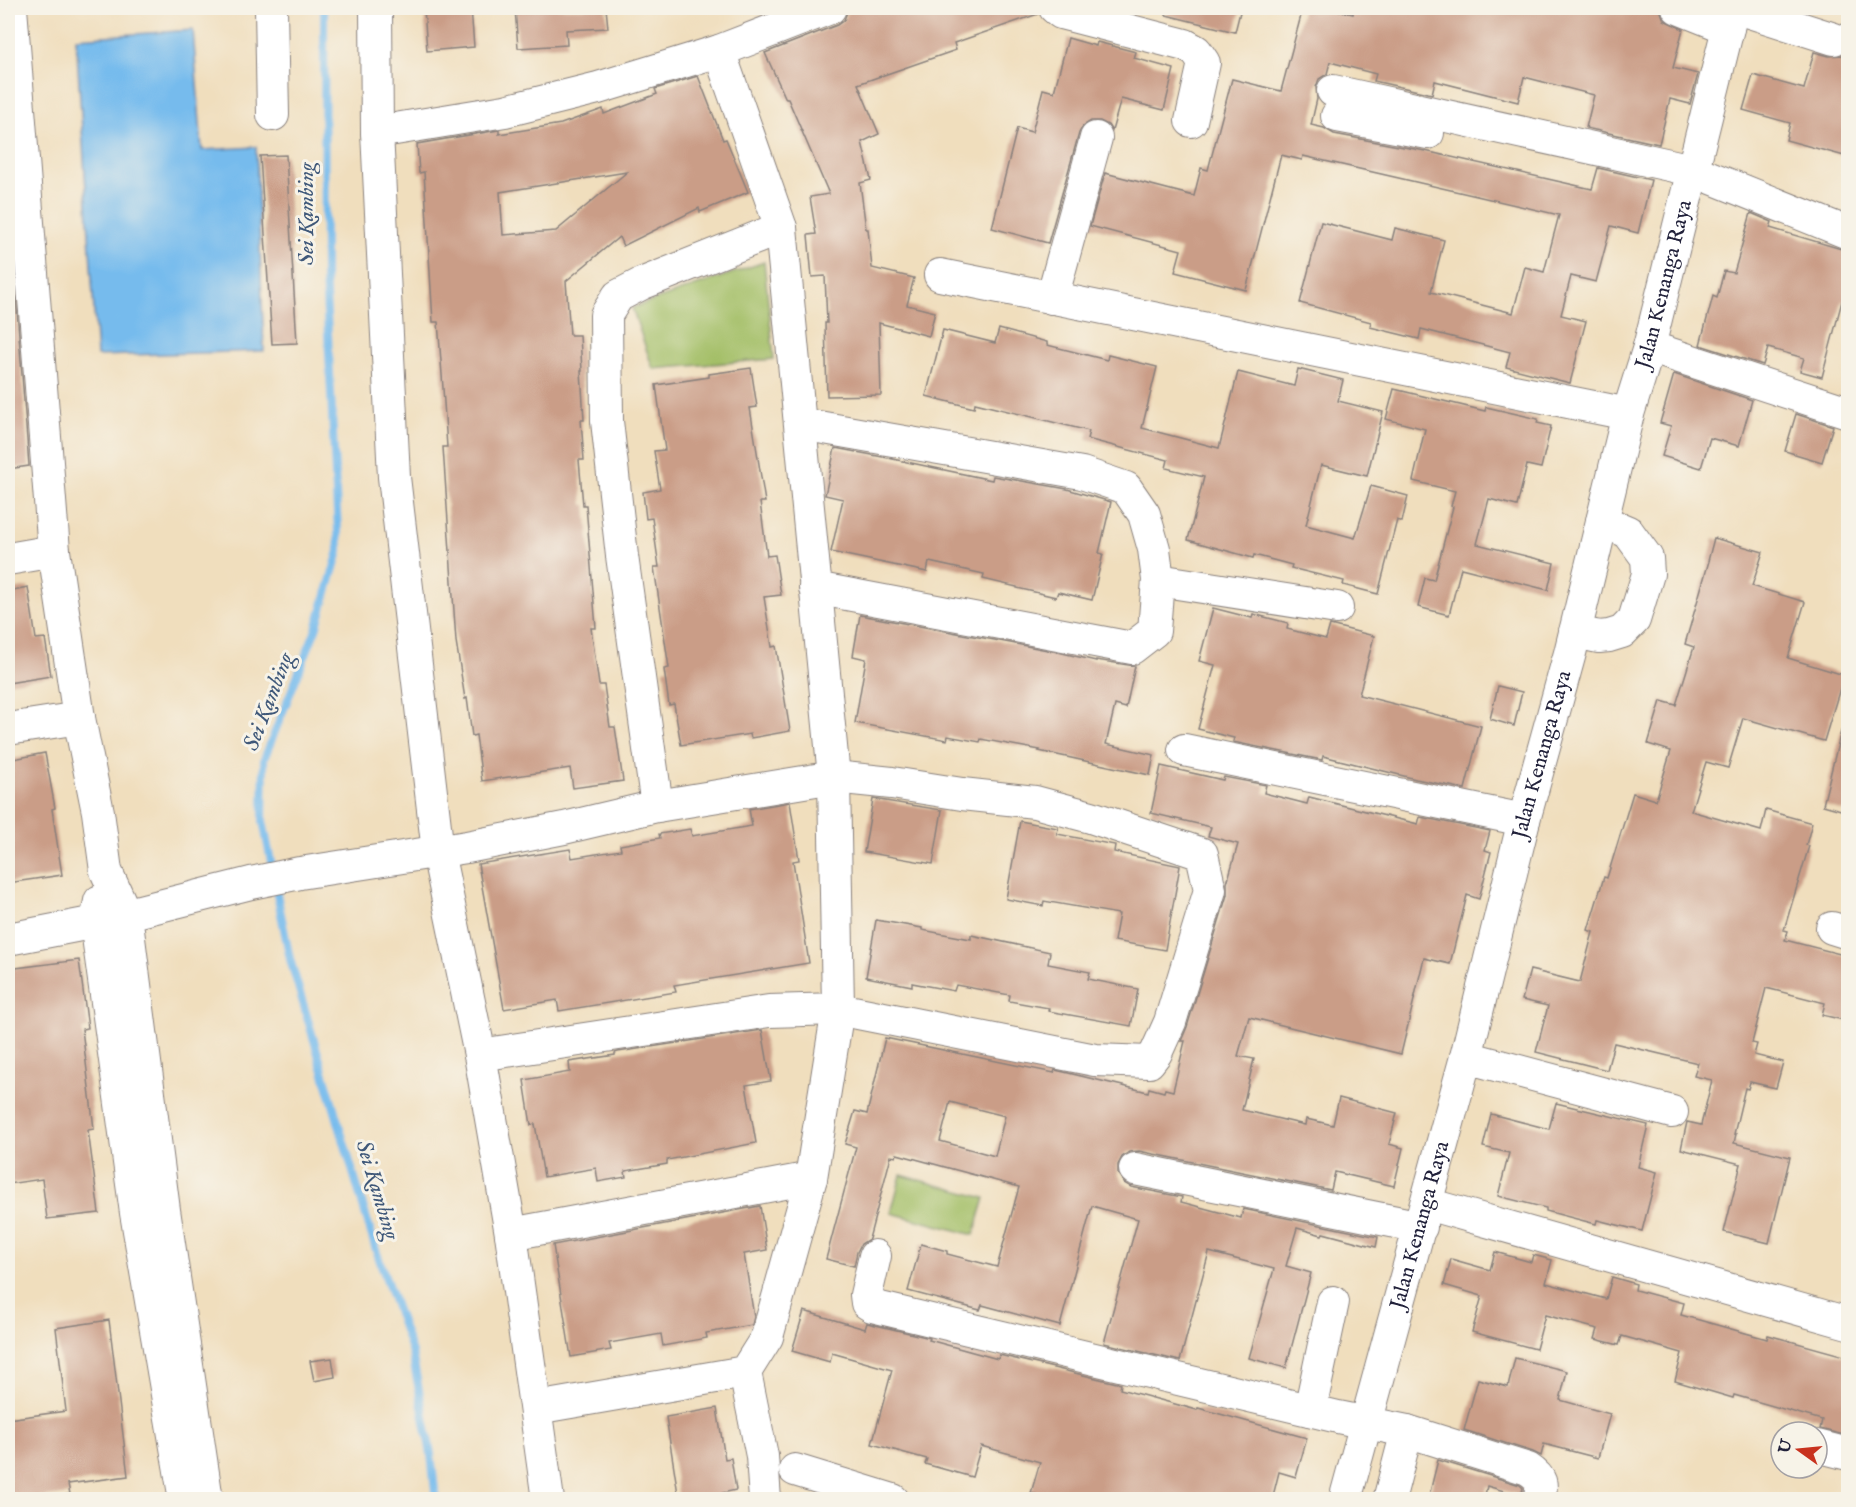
<svg xmlns="http://www.w3.org/2000/svg" width="1856" height="1507" viewBox="0 0 1856 1507" font-family="'IM FELL English',serif">
  <rect width="100%" height="100%" fill="#f7f3e8"/>
  <filter id="ink" filterUnits="userSpaceOnUse"><feTurbulence type="fractalNoise" baseFrequency=".0167" numOctaves="2"/><feDisplacementMap in="SourceGraphic" scale="12" xChannelSelector="R" yChannelSelector="G"/><feConvolveMatrix kernelMatrix="1 2 1 2 8 2 1 2 1" color-interpolation-filters="sRGB"/></filter>
  <filter id="wash" filterUnits="userSpaceOnUse"><feTurbulence type="fractalNoise" baseFrequency=".008" numOctaves="4" result="noise"/><feDisplacementMap in="SourceGraphic" scale="24" xChannelSelector="R" yChannelSelector="G"/><feGaussianBlur stdDeviation="1.35" result="paint"/><feColorMatrix in="noise" values="0 0 0 0 0 0 0 0 0 0 0 0 0 0 0 0 0 1.4 0 .05"/><feComposite in="paint" operator="in"/></filter>
  <g filter="url(#wash)">
    <rect width="100%" height="100%" fill="#f0debd"/>
    <g fill="#a2be65" stroke="#627050" stroke-width="1.5">
      <polygon points="764,262 774,359 653,369 632,308"/>
      <polygon points="901,1175 985,1198 974,1235 891,1213"/>
    </g>
    <polygon fill="#76bbed" stroke="#4c6e94" stroke-width="1.5" points="193,30 202,150 256,147 264,351 97,356 76,38"/>
    <g fill="none" stroke-linecap="round" stroke-linejoin="round">
      <g stroke="#76bbed" stroke-width="8">
        <polyline points="273,872 263,821 264,759 316,629 339,551 325,275 324,8"/>
        <polyline points="275,884 290,959 376,1250 412,1353 431,1454 436,1500"/>
      </g>
    </g>
    <g id="blocks">
      <g fill="#ca9d87" fill-rule="evenodd">
        <polygon points="424,8 471,8 474,47 427,51"/>
        <polygon points="515,8 606,8 608,28 566,30 567,45 518,48"/>
        <polygon points="861,8 1037,8 1038,14 954,43 956,50 858,84 879,134 862,142 871,180 860,183 866,229 868,229 872,268 914,278 907,305 935,312 929,336 879,323 881,395 827,396 825,323 827,323 825,276 812,277 808,235 816,234 810,197 829,194 788,99 786,99 765,53 837,25 844,20 847,12"/>
        <polygon points="1167,8 1241,8 1235,32 1166,15"/>
        <polygon points="1303,8 1329,8 1353,14 1354,8 1654,8 1660,9 1664,20 1683,29 1673,68 1698,74 1690,104 1670,99 1659,144 1586,128 1594,95 1524,77 1518,102 1435,81 1432,94 1374,81 1376,74 1330,62 1327,74 1319,79 1316,87 1317,99 1311,125 1324,128 1334,134 1425,151 1592,189 1598,168 1651,180 1638,233 1611,226 1596,282 1571,276 1561,315 1586,321 1570,383 1506,367 1510,352 1421,329 1419,339 1370,327 1371,322 1300,303 1321,222 1392,240 1395,228 1444,240 1431,292 1513,313 1525,267 1544,272 1559,215 1303,156 1302,160 1281,155 1246,290 1175,272 1181,250 1090,226 1105,173 1194,196 1201,168 1208,170 1232,79 1281,91"/>
        <polygon points="1068,38 1096,46 1097,42 1136,52 1134,58 1174,69 1164,110 1121,99 1112,131 1108,125 1100,121 1091,121 1083,126 1079,133 1048,243 992,228 1017,128 1032,132 1043,89 1054,92"/>
        <polygon points="1814,52 1829,56 1841,55 1848,57 1848,157 1786,140 1790,123 1743,110 1753,75 1804,89"/>
        <path d="M 698,76 L 723,140 L 726,139 L 748,192 L 700,212 L 699,208 L 623,246 L 619,237 L 566,281 L 570,335 L 580,335 L 582,371 L 581,371 L 584,420 L 581,420 L 584,460 L 579,460 L 583,505 L 586,505 L 596,628 L 591,628 L 599,685 L 604,685 L 610,727 L 615,727 L 623,781 L 573,788 L 570,768 L 482,781 L 476,735 L 472,736 L 467,698 L 465,699 L 456,641 L 443,447 L 447,447 L 443,388 L 438,322 L 433,322 L 424,172 L 419,173 L 417,144 L 499,130 L 499,134 L 561,124 L 603,109 L 604,114 L 657,94 L 655,89 ZM 627,172 L 556,231 L 503,235 L 500,192 Z"/>
        <polygon points="286,155 297,343 272,344 260,156"/>
        <polygon points="1751,213 1772,222 1770,228 1848,251 1848,302 1842,301 1822,377 1800,371 1804,358 1768,348 1763,365 1700,345 1713,296 1717,298 1724,271 1734,273"/>
        <polygon points="16,297 29,466 8,469 8,298"/>
        <polygon points="999,329 1047,342 1047,345 1107,360 1108,355 1157,367 1142,428 1219,448 1238,372 1294,386 1298,369 1343,380 1338,401 1383,412 1367,476 1321,465 1306,525 1355,538 1371,486 1408,496 1402,522 1397,520 1378,594 1343,585 1344,581 1291,568 1292,565 1254,555 1253,558 1188,540 1204,477 1166,468 1168,460 1087,439 1089,431 975,403 974,408 926,396 943,330 995,343"/>
        <polygon points="751,368 757,407 750,408 765,502 760,502 767,556 775,555 781,595 764,597 772,647 776,646 790,731 751,738 750,734 681,745 674,704 669,705 664,669 669,668 654,567 659,567 652,518 646,519 643,492 660,489 654,451 665,450 656,385 709,377 709,374"/>
        <polygon points="1674,374 1752,400 1739,446 1710,438 1701,468 1662,456 1671,426 1660,423"/>
        <polygon points="1394,389 1485,411 1486,407 1538,419 1537,423 1551,426 1541,468 1527,465 1517,506 1489,499 1477,544 1554,563 1548,590 1461,568 1449,615 1418,607 1425,578 1434,580 1453,507 1451,506 1455,491 1413,481 1425,429 1386,419"/>
        <polygon points="1796,414 1833,426 1822,462 1785,451"/>
        <polygon points="835,448 888,458 992,480 993,476 1067,489 1111,502 1099,553 1103,554 1092,600 1058,592 1056,597 1017,588 1017,587 983,579 984,574 929,562 927,572 831,552 843,499 825,495"/>
        <polygon points="1714,538 1763,552 1752,586 1805,602 1788,658 1844,675 1824,741 1743,718 1728,768 1706,762 1691,811 1761,831 1766,810 1812,823 1806,845 1809,846 1784,930 1788,931 1785,940 1848,956 1848,1021 1822,1015 1825,1003 1766,988 1752,1043 1757,1044 1754,1055 1783,1062 1776,1088 1750,1082 1748,1089 1745,1088 1734,1134 1736,1134 1734,1143 1790,1157 1769,1243 1724,1232 1741,1164 1681,1149 1687,1122 1701,1125 1712,1080 1694,1076 1698,1063 1614,1043 1607,1070 1536,1052 1548,1006 1522,1000 1530,970 1580,982 1593,932 1588,930 1604,877 1607,878 1633,793 1656,800 1671,751 1648,744 1661,701 1676,705 1694,647 1685,644 1709,561 1708,561"/>
        <polygon points="28,587 36,639 45,638 51,676 8,683 8,591"/>
        <polygon points="1213,608 1252,618 1253,614 1288,623 1287,629 1326,639 1330,625 1374,636 1359,695 1481,726 1465,789 1416,779 1323,756 1322,760 1233,742 1234,738 1198,729 1215,665 1199,661"/>
        <polygon points="860,615 1058,652 1096,661 1096,660 1135,666 1126,708 1115,705 1106,744 1154,755 1150,775 1039,751 1040,750 981,739 980,742 948,736 947,740 855,723 866,659 853,656"/>
        <polygon points="1498,686 1522,692 1514,726 1490,719"/>
        <polygon points="1841,731 1848,732 1848,812 1823,805"/>
        <polygon points="45,753 55,808 52,809 62,875 8,883 8,760"/>
        <path d="M 1161,766 L 1223,780 L 1224,777 L 1266,785 L 1264,793 L 1307,804 L 1309,797 L 1418,824 L 1420,817 L 1490,831 L 1485,850 L 1491,852 L 1479,899 L 1467,895 L 1450,964 L 1424,958 L 1401,1054 L 1249,1017 L 1238,1056 L 1254,1059 L 1242,1110 L 1305,1125 L 1306,1119 L 1333,1125 L 1339,1098 L 1397,1113 L 1389,1144 L 1403,1148 L 1394,1186 L 1335,1172 L 1331,1190 L 1139,1151 L 1129,1152 L 1122,1157 L 1118,1165 L 1118,1174 L 1124,1183 L 1131,1187 L 1182,1197 L 1181,1202 L 1241,1218 L 1243,1209 L 1378,1237 L 1376,1247 L 1323,1233 L 1322,1235 L 1297,1228 L 1286,1266 L 1311,1273 L 1286,1368 L 1249,1358 L 1274,1269 L 1209,1252 L 1180,1361 L 1104,1343 L 1138,1219 L 1092,1206 L 1060,1326 L 982,1305 L 980,1310 L 908,1291 L 921,1244 L 947,1251 L 947,1254 L 997,1267 L 1019,1187 L 897,1154 L 896,1157 L 891,1156 L 869,1239 L 861,1244 L 857,1252 L 854,1266 L 826,1259 L 856,1147 L 845,1144 L 855,1111 L 867,1114 L 885,1038 L 1054,1073 L 1055,1070 L 1064,1072 L 1148,1092 L 1149,1088 L 1164,1092 L 1165,1089 L 1173,1091 L 1185,1041 L 1181,1041 L 1187,1027 L 1227,895 L 1227,883 L 1238,844 L 1208,836 L 1211,827 L 1151,813 ZM 950,1102 L 1005,1116 L 995,1156 L 940,1141 Z"/>
        <polygon points="873,799 942,810 933,864 864,852"/>
        <polygon points="790,802 799,860 793,861 809,963 674,985 676,992 559,1011 557,1000 504,1009 478,864 570,849 572,858 621,850 620,845 660,838 659,834 690,829 692,836 752,826 749,809"/>
        <polygon points="1020,821 1058,828 1057,834 1115,845 1114,852 1180,866 1165,950 1114,941 1119,914 1044,901 1043,906 1006,899"/>
        <polygon points="876,920 922,928 922,930 971,939 971,935 1050,952 1048,964 1090,972 1088,979 1138,989 1131,1026 1048,1011 1049,1008 1009,1001 1010,995 956,985 954,991 912,983 912,986 866,977"/>
        <polygon points="79,960 88,1028 82,1029 94,1129 88,1130 99,1213 47,1219 42,1179 8,1184 8,969"/>
        <polygon points="762,1030 771,1081 746,1085 756,1143 667,1160 667,1164 625,1171 626,1177 598,1182 596,1168 544,1177 535,1124 531,1125 524,1080 570,1072 569,1062 615,1055 615,1053 618,1052"/>
        <polygon points="1556,1103 1648,1125 1638,1167 1657,1172 1642,1231 1597,1220 1596,1224 1546,1211 1546,1208 1498,1196 1509,1153 1483,1147 1491,1114 1549,1129"/>
        <polygon points="760,1206 767,1250 744,1254 754,1317 752,1325 706,1333 707,1338 663,1346 661,1334 609,1343 611,1350 571,1357 553,1245"/>
        <polygon points="1495,1252 1531,1262 1533,1255 1552,1260 1546,1283 1606,1299 1612,1277 1636,1284 1635,1290 1684,1303 1681,1315 1767,1339 1768,1335 1848,1357 1848,1436 1820,1429 1822,1420 1734,1395 1733,1398 1675,1381 1682,1353 1622,1336 1619,1345 1595,1339 1598,1329 1545,1315 1536,1349 1472,1332 1482,1296 1444,1285 1451,1259 1490,1270"/>
        <polygon points="804,1311 865,1329 867,1323 930,1338 929,1340 998,1359 999,1355 1121,1384 1120,1389 1197,1410 1198,1408 1307,1438 1296,1477 1279,1472 1272,1500 1055,1500 1031,1493 1040,1462 981,1446 972,1477 925,1464 927,1459 872,1444 892,1370 832,1353 830,1362 792,1351"/>
        <polygon points="109,1320 128,1476 68,1484 70,1494 27,1500 8,1500 8,1419 66,1411 56,1328"/>
        <polygon points="332,1358 335,1377 314,1381 310,1361"/>
        <polygon points="1515,1358 1567,1371 1560,1400 1610,1414 1598,1458 1544,1444 1541,1456 1533,1452 1464,1430 1478,1379 1508,1387"/>
        <polygon points="717,1408 725,1459 731,1458 736,1490 722,1493 723,1500 679,1500 666,1417"/>
        <polygon points="1438,1460 1520,1485 1523,1488 1521,1496 1487,1486 1484,1500 1428,1500"/>
      </g>
    </g>
  </g>
  <g filter="url(#ink)">
    <use href="#blocks" fill-opacity="0" stroke="#89807c" stroke-width="1.5"/>
    <g fill="none" stroke-linecap="round" stroke-linejoin="round">
      <g stroke="#89807c" stroke-width="34">
        <g id="minor">
          <polyline points="11,8 54,551 79,718 98,812 106,871 126,915 164,1210 207,1500"/>
          <polyline points="271,8 273,115"/>
          <polyline points="376,8 377,132 394,477 438,852 480,1055 511,1234 548,1500"/>
          <polyline points="1055,8 1061,13 1185,45 1196,51 1204,63 1191,121"/>
          <polyline points="1678,8 1728,28"/>
          <polyline points="1737,8 1834,39"/>
          <polyline points="1333,91 1692,170 1848,233"/>
          <polyline points="1337,116 1428,133"/>
          <polyline points="377,132 505,111 598,88 719,51 830,8"/>
          <polyline points="940,275 1628,414"/>
          <polyline points="1052,298 1096,138"/>
          <polyline points="1649,347 1848,412"/>
          <polyline points="801,424 1082,473 1126,488 1144,514 1154,549 1158,580 1154,631 1132,648 815,588"/>
          <polyline points="8,559 54,551"/>
          <polyline points="1158,580 1337,608"/>
          <polyline points="1575,632 1599,637 1609,636 1622,632 1634,620 1648,574 1647,558 1628,532 1602,521"/>
          <polyline points="8,729 79,718"/>
          <polyline points="1184,750 1524,820"/>
          <polyline points="657,806 622,556 607,421 606,315 618,296 641,284 781,228"/>
          <polyline points="100,901 96,922 136,1213 185,1500"/>
          <polyline points="1832,928 1848,933"/>
          <polyline points="8,939 96,922 251,883 300,873 467,847 564,828 657,806 834,777 892,783 962,794 1035,802 1091,817 1202,854 1210,890 1170,1022 1156,1053 1149,1062 1095,1060 838,1009 769,1011 480,1055"/>
          <polyline points="1466,1057 1672,1112"/>
          <polyline points="1135,1169 1421,1227"/>
          <polyline points="1427,1204 1848,1323"/>
          <polyline points="511,1234 811,1178"/>
          <path d="M 875,1256 L 866,1295 L 867,1303 L 872,1306 L 1338,1417 L 1407,1431 L 1528,1469 C 1542,1478 1543,1484 1539,1500"/>
          <polyline points="745,1372 762,1456 765,1500"/>
          <polyline points="536,1408 745,1372 767,1337 811,1178 838,1009 834,777 781,228 719,51"/>
          <polyline points="1310,1410 1333,1302"/>
          <polyline points="1817,1446 1848,1454"/>
          <polyline points="795,1470 893,1500"/>
          <path id="s1" d="M 1345,1500 L 1466,1057 L 1524,820 L 1570,653 L 1628,414 L 1649,347 L 1733,8"/>
          <polyline points="1389,1500 1407,1431"/>
        </g>
      </g>
      <use href="#minor" stroke="#fff" stroke-width="32"/>
    </g>
  </g>
  <g text-anchor="middle" dominant-baseline="central" stroke-width="6" stroke-linejoin="round" paint-order="stroke">
    <g font-size="21" fill="#22223b" stroke="#f7f3e8">
      <text stroke="none"><textPath href="#s1" startOffset="1257">Jalan Kenanga Raya</textPath></text>
      <text stroke="none"><textPath href="#s1" startOffset="771">Jalan Kenanga Raya</textPath></text>
      <text stroke="none"><textPath href="#s1" startOffset="285">Jalan Kenanga Raya</textPath></text>
    </g>
    <g font-size="22" font-style="italic" fill="#3f5879" stroke="#f7f3e8">
      <text transform="translate(307 214) rotate(-90)">Sei Kambing</text>
      <text transform="translate(269 702) rotate(-69)">Sei Kambing</text>
      <text transform="translate(377 1190) rotate(73)">Sei Kambing</text>
    </g>
  </g>
  <rect width="1856" height="1507" fill="none" stroke="#f7f3e8" stroke-width="30"/>
  <g transform="translate(1799 1450) rotate(285)"><circle r="28" fill="#f7f3e8" stroke="#a29fa3" stroke-width="1.5"/>
  <path d="M0-4.5L10 22L0 15L-10 22Z" fill="#c8321e"/>
  <text y="-9" font-size="16" font-weight="bold" text-anchor="middle" fill="#22223b">U</text>
  </g>
</svg>
